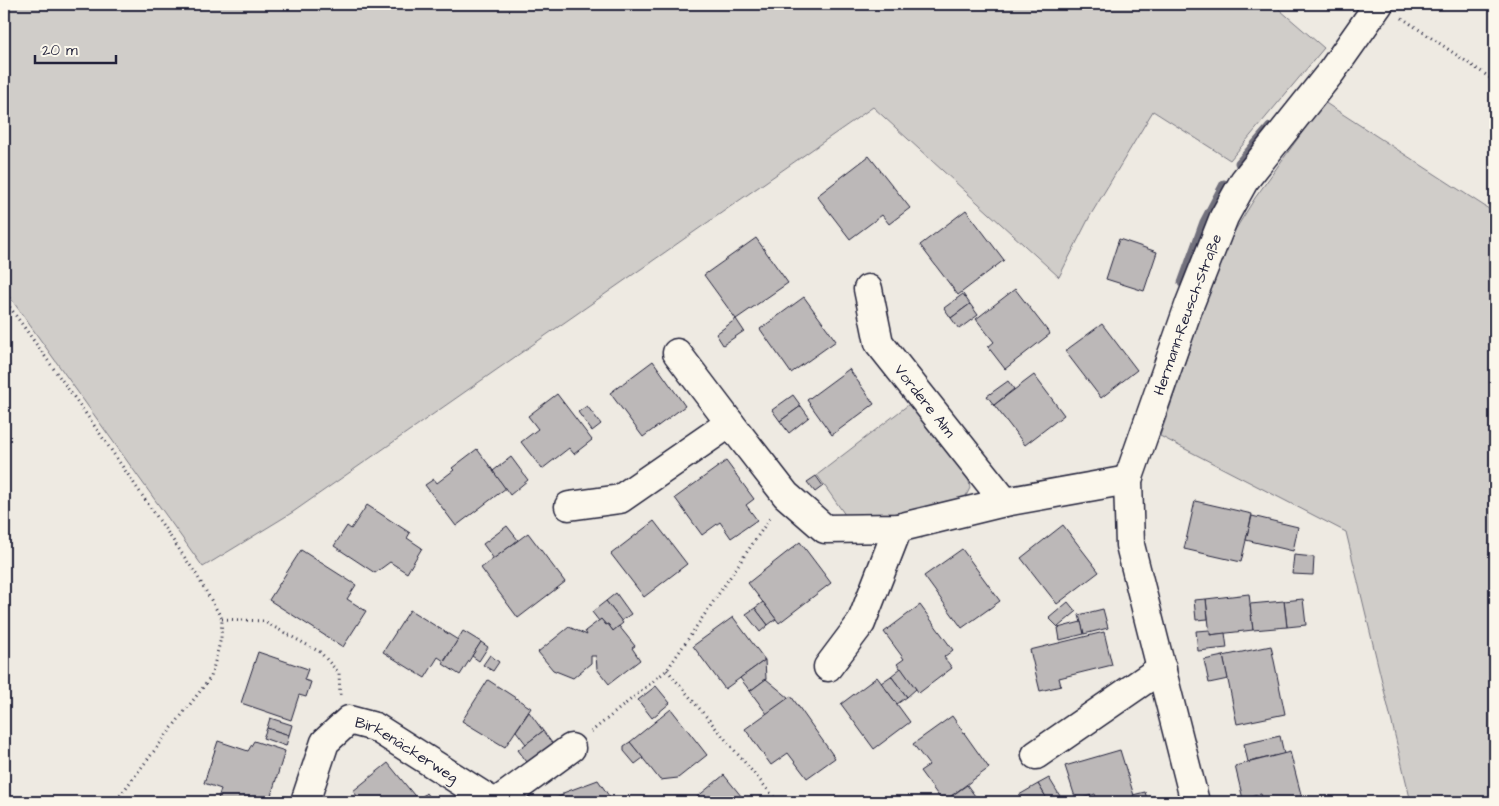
<svg xmlns="http://www.w3.org/2000/svg" width="1499" height="806" viewBox="0 0 1499 806" font-family="'Architects Daughter',sans-serif">
  <rect width="100%" height="100%" fill="#eeeae2"/>
  <filter id="ink" filterUnits="userSpaceOnUse"><feTurbulence type="fractalNoise" baseFrequency=".02" numOctaves="2"/><feDisplacementMap in="SourceGraphic" scale="10" xChannelSelector="R" yChannelSelector="G"/><feConvolveMatrix kernelMatrix="1 2 1 2 8 2 1 2 1" color-interpolation-filters="sRGB"/></filter>
  <g filter="url(#ink)">
    <g fill="#d0cdc9" stroke="#797882">
      <polygon points="4,4 1273,4 1324,48 1230,160 1153,111 1090,216 1059,277 873,107 293,512 203,567 4,289"/>
      <polygon points="1324,102 1495,213 1495,802 1411,802 1346,532 1160,436 1224,248 1255,198"/>
      <polygon points="912,402 968,474 970,488 965,498 881,519 848,519 817,475"/>
    </g>
    <g fill="none" stroke-linecap="round" stroke-linejoin="round">
      <g stroke="#716f7c" stroke-width="9">
        <polyline points="1239,163 1270,127"/>
        <polyline points="1182,283 1204,222 1224,184"/>
      </g>
    </g>
    <g fill="#bcb8b8" stroke="#22223b">
      <polygon points="1295,4 1307,4 1303,9"/>
      <polygon points="869,156 910,208 889,224 882,215 850,239 817,196"/>
      <polygon points="966,210 1004,260 958,295 920,245"/>
      <polygon points="756,238 788,283 736,319 704,275"/>
      <polygon points="1119,239 1157,252 1144,291 1106,279"/>
      <polygon points="1015,289 1050,334 1005,369 988,347 994,342 976,319"/>
      <polygon points="963,294 970,304 951,318 944,308"/>
      <polygon points="804,297 836,341 791,373 760,329"/>
      <polygon points="970,304 978,315 959,329 951,318"/>
      <polygon points="736,319 744,331 723,345 716,334"/>
      <polygon points="1102,324 1137,370 1101,398 1065,351"/>
      <polygon points="653,361 685,406 643,437 610,393"/>
      <polygon points="849,369 874,404 832,435 807,400"/>
      <polygon points="1034,375 1064,415 1025,445 994,405"/>
      <polygon points="1008,381 1014,389 994,405 987,396"/>
      <polygon points="557,394 592,440 574,454 569,448 542,469 521,442 538,429 528,416"/>
      <polygon points="793,395 801,406 780,421 772,410"/>
      <polygon points="587,406 601,424 592,431 578,412"/>
      <polygon points="801,406 809,417 789,433 780,421"/>
      <polygon points="477,449 506,488 456,526 425,485 434,479 437,483 454,470 452,468"/>
      <polygon points="511,457 528,480 510,495 493,471"/>
      <polygon points="726,461 754,499 746,505 757,520 731,538 720,522 702,535 675,498"/>
      <polygon points="816,476 823,486 815,492 807,482"/>
      <polygon points="1195,501 1252,514 1241,562 1184,549"/>
      <polygon points="367,505 410,533 407,538 422,548 407,573 390,562 375,573 334,546 347,526 351,529"/>
      <polygon points="1252,516 1298,527 1293,551 1246,540"/>
      <polygon points="654,521 687,564 644,597 611,554"/>
      <polygon points="1063,525 1099,572 1057,604 1021,558"/>
      <polygon points="507,526 518,540 494,559 483,544"/>
      <polygon points="528,533 565,582 518,618 481,568"/>
      <polygon points="800,542 831,583 779,623 748,583"/>
      <polygon points="962,549 1000,601 962,628 924,576"/>
      <polygon points="301,550 356,585 347,599 366,611 343,647 269,600"/>
      <polygon points="1294,555 1314,557 1313,575 1292,574"/>
      <polygon points="616,593 631,614 621,621 606,601"/>
      <polygon points="1249,594 1253,630 1210,635 1206,599"/>
      <polygon points="1206,599 1208,619 1196,620 1194,600"/>
      <polygon points="1303,599 1306,625 1287,627 1284,601"/>
      <polygon points="606,601 623,623 613,631 608,624 606,625 601,619 599,621 592,612"/>
      <polygon points="1284,601 1287,627 1253,630 1250,604"/>
      <polygon points="763,602 776,619 768,625 755,608"/>
      <polygon points="1068,602 1076,612 1058,627 1049,618"/>
      <polygon points="920,605 953,650 944,657 952,668 919,693 897,664 904,659 884,632"/>
      <polygon points="755,608 768,625 760,632 746,614"/>
      <polygon points="1103,609 1108,628 1084,634 1079,615"/>
      <polygon points="410,610 458,640 444,661 438,657 425,678 383,652"/>
      <polygon points="733,617 765,660 725,689 693,646"/>
      <polygon points="601,619 606,625 608,624 613,631 619,626 635,646 632,648 640,660 609,684 597,669 596,656 591,656 591,663 573,678 553,670 538,652 569,627 587,635 585,631"/>
      <polygon points="1081,622 1084,634 1060,640 1058,628"/>
      <polygon points="1210,630 1210,635 1225,633 1227,648 1198,651 1196,631"/>
      <polygon points="463,631 481,642 460,675 443,664"/>
      <polygon points="1104,632 1112,665 1059,678 1061,686 1040,691 1030,650"/>
      <polygon points="481,642 488,647 479,661 472,656"/>
      <polygon points="1271,646 1285,714 1237,724 1223,656"/>
      <polygon points="258,652 308,669 304,680 311,682 306,697 299,695 291,720 241,703"/>
      <polygon points="490,655 499,662 493,671 483,665"/>
      <polygon points="1223,656 1228,679 1209,683 1204,660"/>
      <polygon points="765,660 766,679 750,691 740,678"/>
      <polygon points="901,668 916,689 907,697 891,676"/>
      <polygon points="891,676 907,697 897,704 881,683"/>
      <polygon points="877,677 910,722 874,749 841,704"/>
      <polygon points="766,679 789,698 767,714 750,691"/>
      <polygon points="488,680 531,708 505,747 462,721"/>
      <polygon points="656,686 670,703 652,718 638,700"/>
      <polygon points="791,696 835,758 807,778 788,753 771,765 745,729"/>
      <polygon points="671,709 707,755 678,778 660,780 630,742"/>
      <polygon points="529,712 543,731 526,744 516,731"/>
      <polygon points="952,716 989,768 943,802 920,771 929,765 913,744"/>
      <polygon points="270,718 292,725 289,735 267,728"/>
      <polygon points="267,728 289,735 286,746 263,738"/>
      <polygon points="543,731 555,747 530,766 518,750"/>
      <polygon points="1280,736 1284,754 1248,762 1244,744"/>
      <polygon points="218,741 248,751 254,741 285,751 269,802 217,802 221,789 204,783"/>
      <polygon points="630,742 643,758 635,764 624,751 624,746"/>
      <polygon points="1120,750 1136,802 1098,802 1095,794 1076,800 1065,766"/>
      <polygon points="1290,752 1303,802 1263,802 1261,794 1243,799 1235,766"/>
      <polygon points="388,763 418,800 416,802 362,802 353,791"/>
      <polygon points="724,775 746,802 691,802"/>
      <polygon points="1049,778 1063,801 1061,802 1049,802 1038,784"/>
      <polygon points="598,780 613,802 547,802 563,795 563,793"/>
      <polygon points="1038,784 1049,802 1023,802 1019,795"/>
      <polygon points="967,785 975,796 967,802 943,802"/>
      <polygon points="1145,792 1148,802 1136,802 1133,795"/>
      <polygon points="426,793 433,802 416,802 418,800"/>
    </g>
    <g fill="none" stroke-linecap="round" stroke-linejoin="round">
      <g stroke="#22223b" stroke-width="31">
        <g id="minor">
          <path id="s1" d="M 868,289 L 879,343 L 1005,502"/>
          <polyline points="677,353 730,423 786,495 825,529 898,528 1005,502 1128,480"/>
          <polyline points="569,506 620,499 730,423"/>
          <polyline points="828,667 861,623 898,528"/>
          <polyline points="1036,755 1162,668"/>
          <path id="s2" d="M 305,802 L 325,742 L 349,720 L 375,727 L 493,802"/>
          <polyline points="497,802 571,748"/>
          <path id="s3" d="M 1195,802 L 1130,545 L 1128,480 L 1190,303 L 1224,217 L 1244,181 L 1331,72 L 1379,4"/>
        </g>
      </g>
      <g stroke="#22223b" stroke-width="3" stroke-dasharray="1 4" stroke-linecap="butt">
        <polyline points="1402,18 1495,81"/>
        <polyline points="4,299 96,428 196,574 222,619 221,638 211,677 115,802"/>
        <polyline points="222,619 263,621 320,652 339,673 340,695"/>
        <polyline points="667,670 778,802"/>
        <polyline points="591,732 667,670 770,518"/>
      </g>
      <use href="#minor" stroke="#fbf7ec" stroke-width="28"/>
    </g>
  </g>
  <g text-anchor="middle" dominant-baseline="central" stroke-width="4" stroke-linejoin="round" paint-order="stroke">
    <g font-size="15" fill="#22223b" stroke="#fbf7ec">
      <text stroke="none"><textPath href="#s3" startOffset="506">Hermann-Reusch-Straße</textPath></text>
      <text stroke="none"><textPath href="#s1" startOffset="129">Vordere Alm</textPath></text>
      <text stroke="none"><textPath href="#s2" startOffset="161">Birkenäckerweg</textPath></text>
    </g>
  </g>
  <rect width="1499" height="806" fill="none" stroke="#fbf7ec" stroke-width="20"/>
  <rect x="10" y="10" width="1479" height="786" fill="none" stroke="#22223b" stroke-width="2" filter="url(#ink)"/>
  <path d="M35 55v8h81v-8" fill="none" stroke="#22223b" stroke-width="2.5"/>
  <text x="42" y="55" font-size="15" fill="#22223b" stroke="#fbf7ec" stroke-width="4" paint-order="stroke">20 m</text>
</svg>
